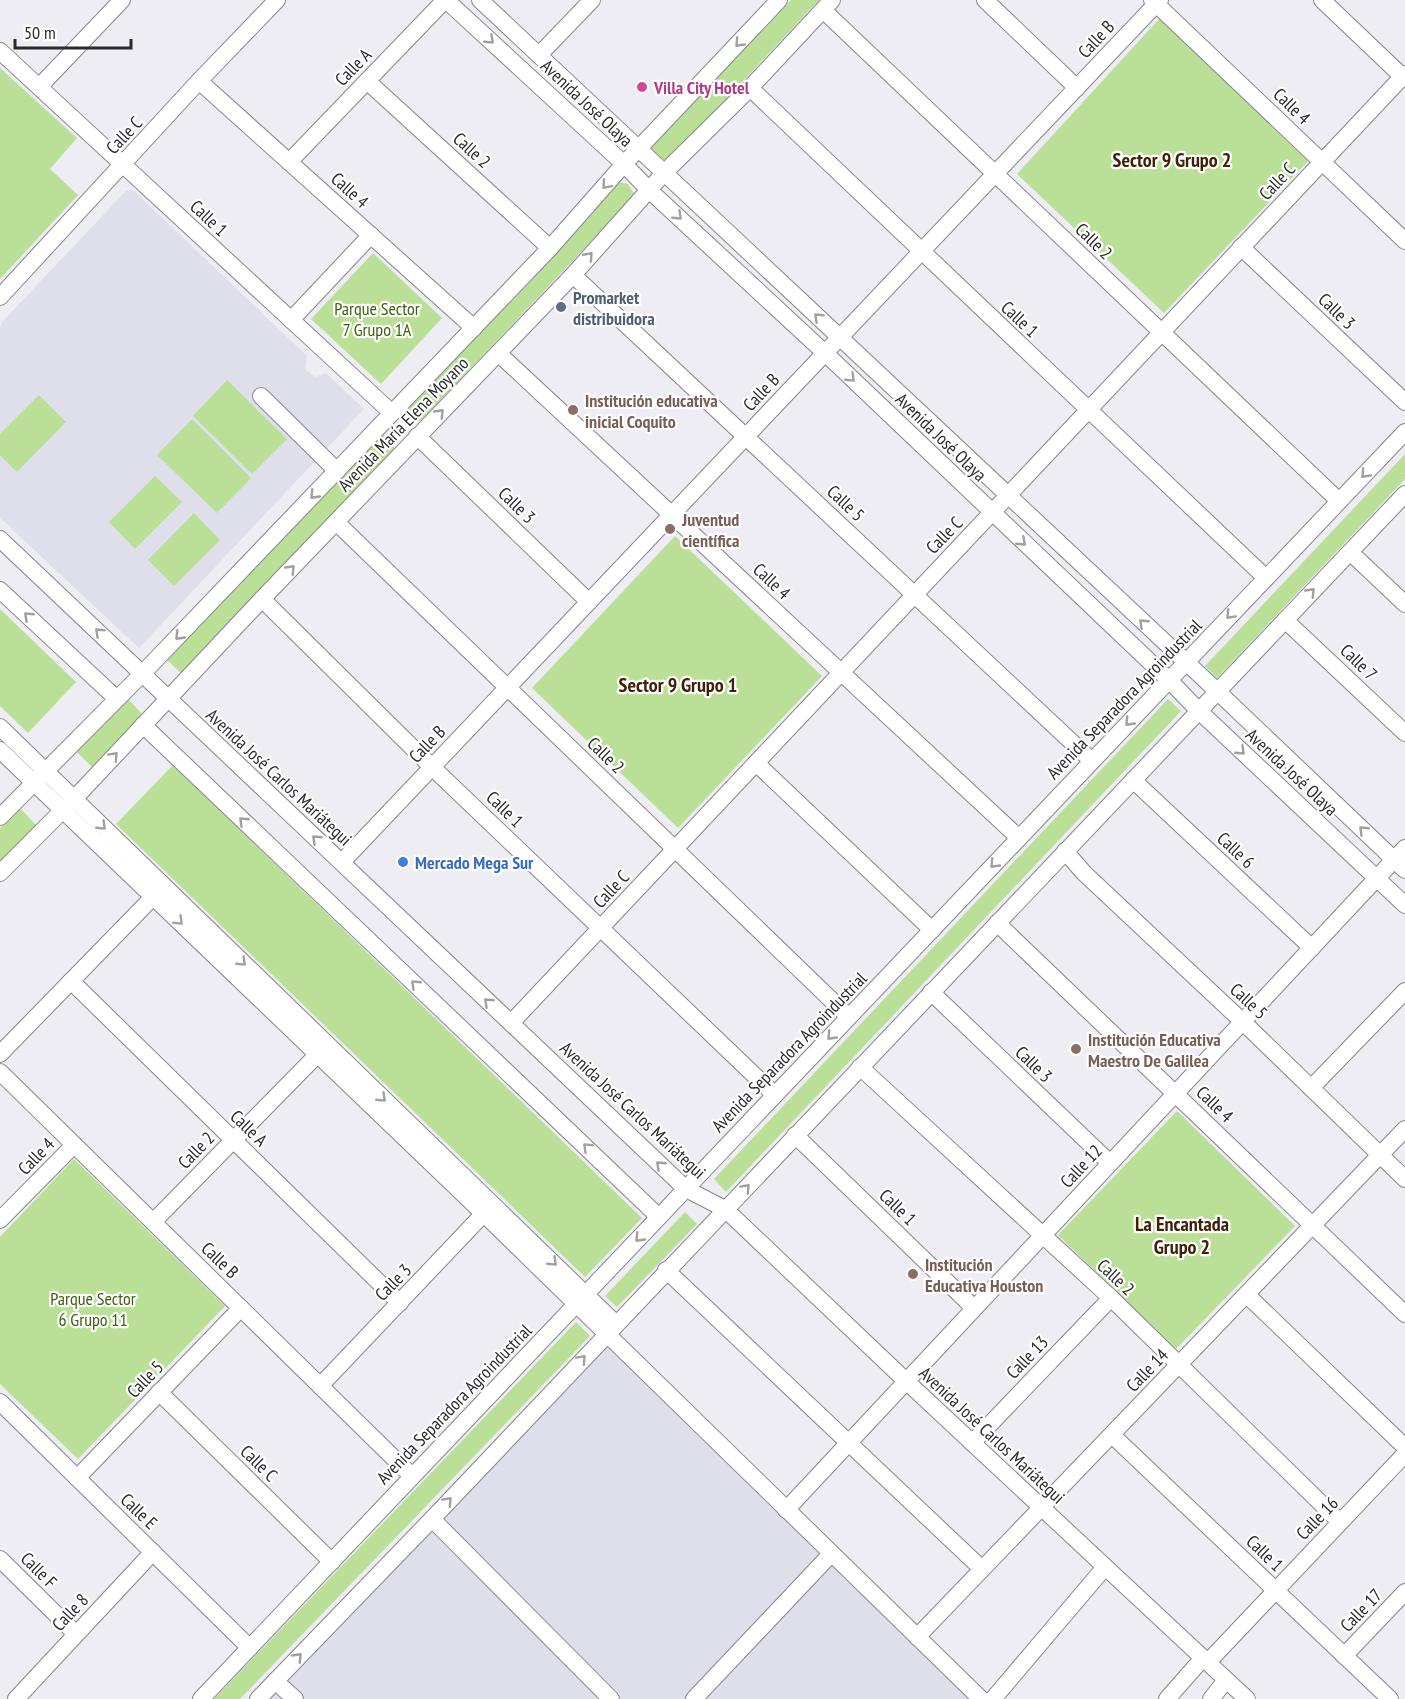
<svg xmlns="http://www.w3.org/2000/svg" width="1405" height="1699" viewBox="0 0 1405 1699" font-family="'PT Sans Narrow',sans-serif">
  <rect width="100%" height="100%" fill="#ededf3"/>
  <g fill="#dfdfec">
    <polygon points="133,190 307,356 305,369 315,377 326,373 364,409 139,648 0,518 0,329 2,322 126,191"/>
    <polygon points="611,1337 986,1699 268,1699"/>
  </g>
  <g fill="#bae098">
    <polygon points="791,0 819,0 667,162 659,163 650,153 652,146"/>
    <polygon points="1160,18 1308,161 1164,313 1017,174"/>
    <polygon points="0,68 77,138 50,169 78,195 0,279"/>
    <polygon points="618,182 628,184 635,195 421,421 413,421 406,413 407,406"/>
    <polygon points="373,253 442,318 381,384 311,319"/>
    <polygon points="227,380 287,439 252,474 193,416"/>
    <polygon points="39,395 66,422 17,472 0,455 0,434"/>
    <polygon points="192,419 251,478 217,513 157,455"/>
    <polygon points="382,435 389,436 394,442 394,450 182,674 167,660"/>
    <polygon points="1405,454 1405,479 1217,678 1205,666"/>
    <polygon points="155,476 182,502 135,549 109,522"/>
    <polygon points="194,513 220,540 174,586 148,560"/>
    <polygon points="675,536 822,676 678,828 532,688"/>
    <polygon points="0,609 76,682 28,733 0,706"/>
    <polygon points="128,699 144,716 93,768 76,751"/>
    <polygon points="1168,699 1181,711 726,1192 714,1179"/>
    <polygon points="173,765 642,1218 585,1277 116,824"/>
    <polygon points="20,808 36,825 0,862 0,828"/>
    <polygon points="1177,1111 1295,1226 1176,1349 1058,1235"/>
    <polygon points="74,1159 225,1306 78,1459 0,1384 0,1237"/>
    <polygon points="685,1212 697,1224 617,1307 605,1296"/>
    <polygon points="576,1322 590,1336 240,1699 214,1699"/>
  </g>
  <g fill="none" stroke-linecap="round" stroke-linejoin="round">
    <g stroke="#86868b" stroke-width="18">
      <g id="minor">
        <polyline points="446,0 624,164 649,190 825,353 1169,680 1199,711 1405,905"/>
        <polyline points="480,0 1217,691 1405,870"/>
        <polyline points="985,0 1077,88"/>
        <polyline points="1152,0 1405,241"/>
        <polyline points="1322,0 1405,79"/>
        <polyline points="823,10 1339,501"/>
        <polyline points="0,51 392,413"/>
        <polyline points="539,55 592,0"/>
        <polyline points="199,81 474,328"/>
        <polyline points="367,81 550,248"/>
        <polyline points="39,87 122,0"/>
        <polyline points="750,88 1266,578"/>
        <polyline points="289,162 445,0"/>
        <polyline points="1241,247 1405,402"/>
        <polyline points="573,275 1092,761"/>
        <polyline points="0,297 199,81 277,0"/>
        <polyline points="291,320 371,235"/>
        <polyline points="498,353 1019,838"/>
        <polyline points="261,396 337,471"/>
        <polyline points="417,436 589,602"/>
        <polyline points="336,522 849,1017"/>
        <polyline points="0,539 686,1189 725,1209 906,1381 1247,1699"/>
        <polyline points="1350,552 1405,604"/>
        <polyline points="0,590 117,699"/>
        <polyline points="262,599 432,767 775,1095"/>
        <polyline points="1285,620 1405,733"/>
        <polyline points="143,725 659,1217"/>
        <polyline points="0,727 615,1323"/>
        <polyline points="0,750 484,1214 981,1699"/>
        <polyline points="756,763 932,930"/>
        <polyline points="1133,780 1312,948"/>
        <polyline points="0,817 142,674 550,248 624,164 779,0"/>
        <polyline points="1065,851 1084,873 1243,1022 1405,1179"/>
        <polyline points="342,862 1160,0"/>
        <polyline points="0,873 74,799 262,599 573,275 664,173 750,88 832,0"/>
        <polyline points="997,923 1405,1314"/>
        <polyline points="71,981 400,1303"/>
        <polyline points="931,992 1110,1163"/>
        <polyline points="511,1023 1405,74"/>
        <polyline points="0,1054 153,897"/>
        <polyline points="860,1067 1111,1298 1340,1522"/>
        <polyline points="0,1072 412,1476"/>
        <polyline points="1311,1088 1405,991"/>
        <polyline points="795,1135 974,1308"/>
        <polyline points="0,1220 74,1145"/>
        <polyline points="153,1222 318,1054"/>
        <polyline points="666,1270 982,1569"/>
        <polyline points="1247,1295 1405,1447"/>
        <polyline points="320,1386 491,1206"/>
        <polyline points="159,1392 332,1562"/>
        <polyline points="0,1402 250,1648"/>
        <polyline points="1112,1435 1390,1699"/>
        <polyline points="972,1443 1111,1298"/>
        <polyline points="77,1478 241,1308"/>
        <polyline points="786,1510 1405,848"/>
        <polyline points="432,1519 611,1699"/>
        <polyline points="0,1559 76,1634"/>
        <polyline points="917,1637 1405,1129"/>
        <polyline points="1344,1656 1405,1592"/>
        <polyline points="1208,1662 1405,1454"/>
        <polyline points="275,1681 295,1699"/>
        <polyline points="16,1699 153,1552"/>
        <polyline points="201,1699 1405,432"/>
        <polyline points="258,1699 432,1519 1405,494"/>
        <polyline points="694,1699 831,1554"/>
        <polyline points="993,1699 1105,1567"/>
        <polyline points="1167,1699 1203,1658"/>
        <polyline points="1211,1699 1226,1680"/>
      </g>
    </g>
    <use href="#minor" stroke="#fff" stroke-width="16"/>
  </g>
  <defs><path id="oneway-chevron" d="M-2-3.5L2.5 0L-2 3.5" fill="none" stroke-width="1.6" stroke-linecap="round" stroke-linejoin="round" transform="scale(1.5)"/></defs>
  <g stroke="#a0a0a0">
    <use href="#oneway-chevron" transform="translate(490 40) rotate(43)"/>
    <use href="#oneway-chevron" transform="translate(739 43) rotate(133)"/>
    <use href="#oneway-chevron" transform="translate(606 185) rotate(131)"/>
    <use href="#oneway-chevron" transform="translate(678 216) rotate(43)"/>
    <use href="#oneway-chevron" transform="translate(589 256) rotate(-48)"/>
    <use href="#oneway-chevron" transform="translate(818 317) rotate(-137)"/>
    <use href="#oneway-chevron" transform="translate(851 378) rotate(44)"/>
    <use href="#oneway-chevron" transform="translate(440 413) rotate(-46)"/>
    <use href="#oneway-chevron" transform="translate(1365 474) rotate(133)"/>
    <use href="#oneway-chevron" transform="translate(314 495) rotate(134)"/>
    <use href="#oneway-chevron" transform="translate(1022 542) rotate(43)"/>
    <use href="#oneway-chevron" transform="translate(291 569) rotate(-46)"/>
    <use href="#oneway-chevron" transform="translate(1311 592) rotate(-46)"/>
    <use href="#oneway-chevron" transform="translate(1230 615) rotate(133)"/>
    <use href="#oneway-chevron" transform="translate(28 616) rotate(-137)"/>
    <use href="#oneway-chevron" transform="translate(1143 623) rotate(-137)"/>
    <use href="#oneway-chevron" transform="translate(99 632) rotate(-137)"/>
    <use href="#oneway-chevron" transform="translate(179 636) rotate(134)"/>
    <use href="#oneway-chevron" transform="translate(1129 722) rotate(134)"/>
    <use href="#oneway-chevron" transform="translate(1241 751) rotate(43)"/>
    <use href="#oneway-chevron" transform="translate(114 756) rotate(-47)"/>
    <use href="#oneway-chevron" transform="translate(243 821) rotate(-136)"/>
    <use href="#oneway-chevron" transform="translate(102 826) rotate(44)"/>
    <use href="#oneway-chevron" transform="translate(1363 830) rotate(-136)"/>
    <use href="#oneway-chevron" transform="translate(316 839) rotate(-137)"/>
    <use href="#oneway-chevron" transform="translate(994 864) rotate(134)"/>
    <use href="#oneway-chevron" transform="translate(179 921) rotate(44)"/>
    <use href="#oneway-chevron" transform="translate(242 962) rotate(44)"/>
    <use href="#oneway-chevron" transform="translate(415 984) rotate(-136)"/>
    <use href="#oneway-chevron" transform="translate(488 1002) rotate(-137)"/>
    <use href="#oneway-chevron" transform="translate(831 1036) rotate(134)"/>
    <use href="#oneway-chevron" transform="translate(382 1098) rotate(44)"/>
    <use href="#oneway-chevron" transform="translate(587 1147) rotate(-136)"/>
    <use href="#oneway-chevron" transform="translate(660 1165) rotate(-137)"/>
    <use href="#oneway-chevron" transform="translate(746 1188) rotate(-47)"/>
    <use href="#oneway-chevron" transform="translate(639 1238) rotate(134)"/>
    <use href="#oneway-chevron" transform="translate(553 1262) rotate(44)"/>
    <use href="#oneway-chevron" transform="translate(582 1359) rotate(-47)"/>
    <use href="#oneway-chevron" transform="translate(448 1501) rotate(-47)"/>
    <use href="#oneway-chevron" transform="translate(298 1657) rotate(-46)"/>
  </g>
  <circle fill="#d1479c" stroke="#fff" stroke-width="2" cx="642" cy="87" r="6"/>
  <circle fill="#5c6f8a" stroke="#fff" stroke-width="2" cx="561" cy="307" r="6"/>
  <g fill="#8d6e63" stroke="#fff" stroke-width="2">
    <circle cx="573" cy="410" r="6"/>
    <circle cx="670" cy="529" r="6"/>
    <circle cx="1076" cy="1049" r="6"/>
    <circle cx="913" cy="1274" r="6"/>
  </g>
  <circle fill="#3f7fe0" stroke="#fff" stroke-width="2" cx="403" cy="862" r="6"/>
  <g text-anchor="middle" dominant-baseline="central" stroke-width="4.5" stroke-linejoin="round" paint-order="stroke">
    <g font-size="18" fill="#2b2b2d" stroke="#fff">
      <text transform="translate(1096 39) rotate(-47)">Calle B</text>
      <text transform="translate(353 67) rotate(-46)">Calle A</text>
      <text transform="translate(587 103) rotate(43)">Avenida José Olaya</text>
      <text transform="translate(1292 106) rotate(44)">Calle 4</text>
      <text transform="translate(124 135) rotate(-47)">Calle C</text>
      <text transform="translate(472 150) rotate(42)">Calle 2</text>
      <text transform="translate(1277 181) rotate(-47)">Calle C</text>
      <text transform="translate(350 190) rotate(42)">Calle 4</text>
      <text transform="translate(209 218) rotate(43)">Calle 1</text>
      <text transform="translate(1094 241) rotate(44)">Calle 2</text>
      <text transform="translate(1337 311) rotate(44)">Calle 3</text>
      <text transform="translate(1020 319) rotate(43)">Calle 1</text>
      <text transform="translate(761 392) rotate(-47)">Calle B</text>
      <text transform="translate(403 424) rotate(-46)">Avenida María Elena Moyano</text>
      <text transform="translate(941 437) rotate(44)">Avenida José Olaya</text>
      <text transform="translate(846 503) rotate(43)">Calle 5</text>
      <text transform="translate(517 505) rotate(44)">Calle 3</text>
      <text transform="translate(944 535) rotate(-46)">Calle C</text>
      <text transform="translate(772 581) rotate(43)">Calle 4</text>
      <text transform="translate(1359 662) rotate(44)">Calle 7</text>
      <text transform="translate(1124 699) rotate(-46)">Avenida Separadora Agroindustrial</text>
      <text transform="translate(427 744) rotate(-46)">Calle B</text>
      <text transform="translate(606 755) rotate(44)">Calle 2</text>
      <text transform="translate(1292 772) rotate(43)">Avenida José Olaya</text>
      <text transform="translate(279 777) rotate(43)">Avenida José Carlos Mariátegui</text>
      <text transform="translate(505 809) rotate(44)">Calle 1</text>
      <text transform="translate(1236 850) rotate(43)">Calle 6</text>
      <text transform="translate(611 889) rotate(-47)">Calle C</text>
      <text transform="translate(1249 1001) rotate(43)">Calle 5</text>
      <text transform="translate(789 1052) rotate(-46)">Avenida Separadora Agroindustrial</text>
      <text transform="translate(1034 1064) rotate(44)">Calle 3</text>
      <text transform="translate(1215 1104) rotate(44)">Calle 4</text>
      <text transform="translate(633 1110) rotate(43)">Avenida José Carlos Mariátegui</text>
      <text transform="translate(249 1128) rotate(44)">Calle A</text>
      <text transform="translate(196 1150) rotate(-46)">Calle 2</text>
      <text transform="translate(36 1156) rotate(-46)">Calle 4</text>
      <text transform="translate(1081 1166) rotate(-47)">Calle 12</text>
      <text transform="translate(898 1207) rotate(44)">Calle 1</text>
      <text transform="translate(220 1260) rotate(44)">Calle B</text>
      <text transform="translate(1116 1277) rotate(43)">Calle 2</text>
      <text transform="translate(393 1282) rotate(-46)">Calle 3</text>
      <text transform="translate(1027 1357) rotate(-46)">Calle 13</text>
      <text transform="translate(1147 1370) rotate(-46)">Calle 14</text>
      <text transform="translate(145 1379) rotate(-46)">Calle 5</text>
      <text transform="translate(454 1404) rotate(-46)">Avenida Separadora Agroindustrial</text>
      <text transform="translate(992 1435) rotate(43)">Avenida José Carlos Mariátegui</text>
      <text transform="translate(259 1463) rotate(44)">Calle C</text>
      <text transform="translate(139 1511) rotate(44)">Calle E</text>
      <text transform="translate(1317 1518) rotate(-46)">Calle 16</text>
      <text transform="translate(1265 1553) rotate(44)">Calle 1</text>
      <text transform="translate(39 1570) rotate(45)">Calle F</text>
      <text transform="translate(1361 1610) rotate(-46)">Calle 17</text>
      <text transform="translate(70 1612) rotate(-47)">Calle 8</text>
    </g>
    <g font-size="18" font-weight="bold" fill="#b23c85" stroke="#fff" text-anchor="start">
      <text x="654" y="87">Villa City Hotel</text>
    </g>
    <g font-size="18" font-weight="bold" fill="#4e5e75" stroke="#fff" text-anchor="start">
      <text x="573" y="297">Promarket<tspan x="573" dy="21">distribuidora</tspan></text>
    </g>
    <g font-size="18" fill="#3e600e" stroke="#fff">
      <text x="377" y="308">Parque Sector<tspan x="377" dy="21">7 Grupo 1A</tspan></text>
      <text x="93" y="1298">Parque Sector<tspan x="93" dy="21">6 Grupo 11</tspan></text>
    </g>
    <g font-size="18" font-weight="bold" fill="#785e54" stroke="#fff" text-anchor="start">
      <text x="585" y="400">Institución educativa<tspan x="585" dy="21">inicial Coquito</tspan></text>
      <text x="682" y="519">Juventud<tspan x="682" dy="21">científica</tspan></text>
      <text x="1088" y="1039">Institución Educativa<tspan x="1088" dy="21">Maestro De Galilea</tspan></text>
      <text x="925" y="1264">Institución<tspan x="925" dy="21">Educativa Houston</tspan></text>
    </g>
    <g font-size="18" font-weight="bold" fill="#366cbe" stroke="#fff" text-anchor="start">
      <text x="415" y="862">Mercado Mega Sur</text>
    </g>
    <g font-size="20" font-weight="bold" fill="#3f2106" stroke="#fff">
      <text x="1172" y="160">Sector 9 Grupo 2</text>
      <text x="678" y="685">Sector 9 Grupo 1</text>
      <text x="1182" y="1224">La Encantada<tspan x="1182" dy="23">Grupo 2</tspan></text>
    </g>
  </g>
  <path d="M15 39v9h116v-9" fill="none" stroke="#2b2b2d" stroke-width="3"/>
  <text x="24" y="39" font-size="18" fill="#2b2b2d" stroke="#ffffff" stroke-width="4.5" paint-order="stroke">50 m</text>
</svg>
